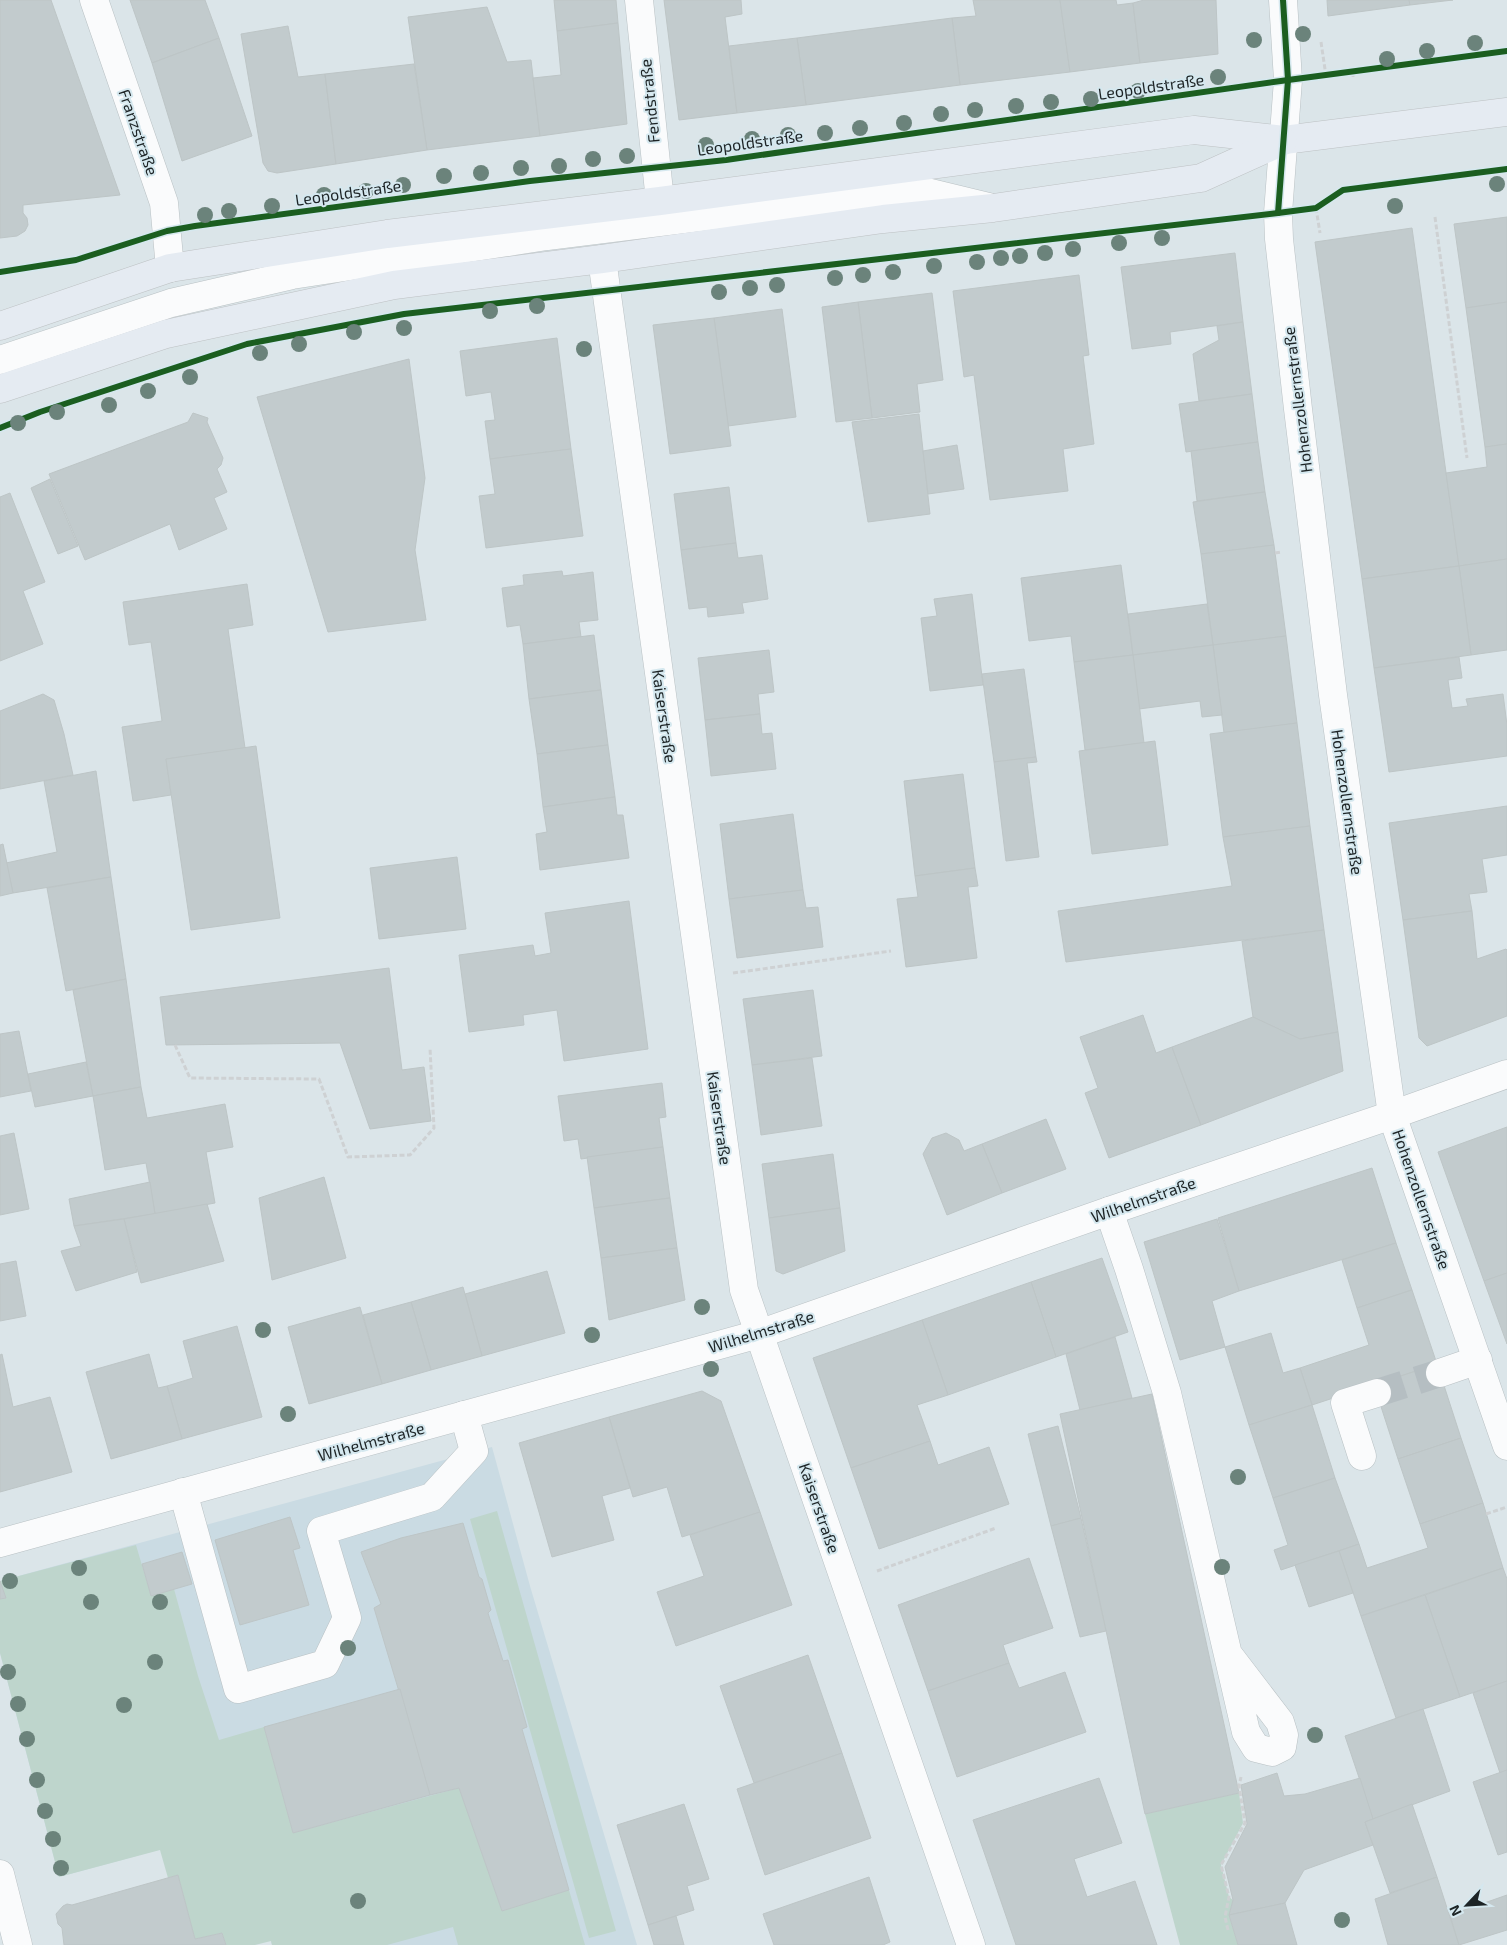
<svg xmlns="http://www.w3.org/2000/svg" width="1507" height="1945" viewBox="0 0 1507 1945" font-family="'Exo 2',sans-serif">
  <rect width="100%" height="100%" fill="#dbe5e9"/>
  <polygon fill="#cadbe3" points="492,1447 530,1586 637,1945 272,1945 239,1828 59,1877 0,1653 0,1581"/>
  <g fill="#bed5cc">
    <polygon points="497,1511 616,1931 589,1938 470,1519"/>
    <polygon points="136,1545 151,1596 174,1589 198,1676 219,1740 264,1727 293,1833 459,1788 502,1911 569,1890 585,1945 458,1945 453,1927 387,1945 272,1945 271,1941 255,1945 226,1945 222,1933 195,1939 178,1875 168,1878 160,1850 59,1877 0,1653 0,1599 5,1598 0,1581"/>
    <polygon points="1239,1793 1243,1823 1221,1865 1229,1897 1233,1900 1229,1915 1238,1945 1180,1945 1145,1814"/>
  </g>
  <g fill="#c2cbcd" stroke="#bdc5c6">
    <polygon points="0,0 51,0 120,195 23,205 23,213 27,218 28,225 25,231 17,236 0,238"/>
    <polygon points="130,0 205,0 219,38 152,63"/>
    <polygon points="554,0 616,0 618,23 557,31"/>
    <polygon points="664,0 741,0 742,14 725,17 737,113 679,120"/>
    <polygon points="973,0 1060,0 1070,72 960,85 952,18 976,16"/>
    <polygon points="1060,0 1116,0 1117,5 1133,3 1140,63 1070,72"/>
    <polygon points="1144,0 1216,0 1218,54 1140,63 1133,3"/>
    <polygon points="1327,0 1409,0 1410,5 1328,16"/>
    <polygon points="1409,0 1453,0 1410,5"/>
    <polygon points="487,7 507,62 531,60 540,136 427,150 408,17"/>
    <polygon points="952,18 960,85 806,105 797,38"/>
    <polygon points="618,23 627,124 540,136 533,78 561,75 557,31"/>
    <polygon points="288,26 298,77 325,74 336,164 277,173 268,171 263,163 241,34"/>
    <polygon points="219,38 252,136 182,161 152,63"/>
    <polygon points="797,38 806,105 737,113 729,46"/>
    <polygon points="414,64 427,150 336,164 325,74"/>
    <polygon points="1507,217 1507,302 1466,308 1454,224"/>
    <polygon points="1412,228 1459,566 1362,579 1315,242"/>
    <polygon points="1235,253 1243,322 1170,332 1171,344 1132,349 1121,267"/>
    <polygon points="1079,275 1089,355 1083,356 1094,444 1063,449 1068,491 990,500 974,375 964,377 953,291"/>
    <polygon points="932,293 943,380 917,384 920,412 872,418 858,302"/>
    <polygon points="858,302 872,418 836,422 822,307"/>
    <polygon points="1507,302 1507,444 1485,447 1466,308"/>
    <polygon points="782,309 796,417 728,426 714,318"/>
    <polygon points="714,318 731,446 670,454 653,325"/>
    <polygon points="1243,322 1252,394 1199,401 1193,354 1219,340 1217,326"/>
    <polygon points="557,338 571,449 490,459 485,421 495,420 491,392 466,396 460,351"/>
    <polygon points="409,359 425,478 415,550 426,620 328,632 257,397"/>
    <polygon points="1252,394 1258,442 1186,452 1179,404"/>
    <polygon points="193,413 208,418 207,422 223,458 221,465 217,469 227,492 214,498 227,529 179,550 170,524 85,560 49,474 188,422"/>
    <polygon points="919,414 930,514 868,522 852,422"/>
    <polygon points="1258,442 1265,492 1197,501 1191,451"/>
    <polygon points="1507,444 1507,559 1459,566 1446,473 1487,467 1485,447"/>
    <polygon points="957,445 964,489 928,494 923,451"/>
    <polygon points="571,449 583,536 486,548 479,496 495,494 490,459"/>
    <polygon points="50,479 78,546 58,554 31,488"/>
    <polygon points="729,487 736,543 681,550 674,494"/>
    <polygon points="1265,492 1274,545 1201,554 1193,502"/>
    <polygon points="10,493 45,582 23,591 43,644 0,661 0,497"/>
    <polygon points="736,543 738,558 762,555 768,599 742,603 744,613 708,617 707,607 689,609 681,550"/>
    <polygon points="1274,545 1286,636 1213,645 1201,554"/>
    <polygon points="1507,559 1507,650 1471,655 1459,566"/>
    <polygon points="1121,565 1133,655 1074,662 1071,636 1029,641 1021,578"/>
    <polygon points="1459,566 1471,655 1374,668 1362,579"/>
    <polygon points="562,571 563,576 593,572 598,620 579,622 581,637 523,644 520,625 507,627 502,588 524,585 523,575"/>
    <polygon points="247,584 253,625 228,629 245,748 166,759 171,795 133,801 122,727 162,721 151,642 129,645 123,602"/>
    <polygon points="972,594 983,685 930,691 921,618 937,616 934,599"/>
    <polygon points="1207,604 1213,645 1133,655 1128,614"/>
    <polygon points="594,635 601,690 529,699 523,644"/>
    <polygon points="1286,636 1297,723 1224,733 1213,645"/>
    <polygon points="1213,645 1222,715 1202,717 1200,701 1139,709 1133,655"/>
    <polygon points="769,650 774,692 758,694 760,714 705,720 698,658"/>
    <polygon points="1133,655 1144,743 1085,750 1074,662"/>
    <polygon points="1459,657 1462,678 1448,680 1452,708 1468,706 1466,699 1503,694 1507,725 1507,756 1389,772 1374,668"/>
    <polygon points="1024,669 1036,757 994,762 982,674"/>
    <polygon points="601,690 608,745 537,754 529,699"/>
    <polygon points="43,694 54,700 64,734 73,775 0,789 0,711"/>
    <polygon points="760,714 762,734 772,733 776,769 711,776 705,720"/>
    <polygon points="1297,723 1310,826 1223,837 1210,734"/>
    <polygon points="1155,741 1168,845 1092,854 1079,751"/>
    <polygon points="608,745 615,797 543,807 537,754"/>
    <polygon points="256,746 280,918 191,930 166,759"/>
    <polygon points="1036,757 1037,762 1027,763 1039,857 1006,861 994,762"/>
    <polygon points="96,771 111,877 13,893 6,863 57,852 44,781"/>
    <polygon points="963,774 975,868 915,876 904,781"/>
    <polygon points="615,797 617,815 623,815 629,858 540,870 536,834 547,832 543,807"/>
    <polygon points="1507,806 1507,855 1482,859 1487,892 1469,894 1472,911 1403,920 1389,823"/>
    <polygon points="793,814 803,890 729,899 720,824"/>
    <polygon points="1310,826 1324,930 1066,962 1058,911 1232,886 1223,837"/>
    <polygon points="3,844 13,893 0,896 0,845"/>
    <polygon points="457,857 466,929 379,939 370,868"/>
    <polygon points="975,868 978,886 968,887 977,958 906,967 897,899 918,897 915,876"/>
    <polygon points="111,877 126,979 66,991 47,888"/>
    <polygon points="803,890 806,908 818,907 823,947 737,958 729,899"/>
    <polygon points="629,901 648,1049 564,1061 557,1010 523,1015 524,1025 469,1032 459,955 533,945 535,956 551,953 545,913"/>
    <polygon points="1472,911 1477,959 1506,949 1507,950 1507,1016 1427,1046 1419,1038 1403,920"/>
    <polygon points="1324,930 1338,1032 1300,1039 1253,1017 1242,941"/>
    <polygon points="389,968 402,1070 424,1067 431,1121 370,1129 340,1043 166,1045 160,997"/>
    <polygon points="126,979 141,1087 93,1096 73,990"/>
    <polygon points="813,990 822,1056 752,1065 743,999"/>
    <polygon points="1143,1015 1156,1053 1172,1047 1201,1125 1109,1158 1085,1093 1098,1088 1080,1037"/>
    <polygon points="1253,1017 1300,1039 1338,1032 1343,1071 1201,1125 1172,1047"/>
    <polygon points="19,1031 31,1091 0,1097 0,1034"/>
    <polygon points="812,1058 822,1126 761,1135 752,1065"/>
    <polygon points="86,1062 93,1096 35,1107 28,1074"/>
    <polygon points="662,1083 666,1117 659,1118 663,1147 581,1159 578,1139 564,1141 558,1096"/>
    <polygon points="141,1087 147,1118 225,1104 233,1147 206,1152 215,1203 155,1214 146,1163 105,1170 93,1096"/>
    <polygon points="1046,1119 1066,1169 1002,1193 982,1144"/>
    <polygon points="1507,1127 1507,1273 1484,1281 1438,1152"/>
    <polygon points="14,1133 29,1209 0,1215 0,1136"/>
    <polygon points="946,1133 959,1140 964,1151 982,1144 1002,1193 947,1215 923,1154 932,1138"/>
    <polygon points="663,1147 670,1198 594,1208 587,1157"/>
    <polygon points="833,1154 840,1208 769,1218 762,1164"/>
    <polygon points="1372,1168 1396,1243 1239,1291 1218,1218"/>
    <polygon points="324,1177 346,1258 272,1280 259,1198"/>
    <polygon points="150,1182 155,1214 74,1226 69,1199"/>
    <polygon points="670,1198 677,1248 601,1258 594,1208"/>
    <polygon points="207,1204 224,1261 141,1283 124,1219"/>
    <polygon points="840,1208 845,1251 783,1274 776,1271 769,1218"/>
    <polygon points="124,1219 137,1272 76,1291 61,1251 81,1246 74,1226"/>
    <polygon points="1217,1219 1239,1291 1212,1301 1225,1347 1180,1360 1144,1242"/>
    <polygon points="1396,1243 1412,1290 1357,1308 1342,1260"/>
    <polygon points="677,1248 685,1300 609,1320 601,1258"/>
    <polygon points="1102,1258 1128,1332 1056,1357 1031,1282"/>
    <polygon points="16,1261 26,1316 0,1321 0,1264"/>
    <polygon points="547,1271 565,1333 482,1356 465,1294"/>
    <polygon points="1507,1273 1507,1344 1484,1281"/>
    <polygon points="1031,1282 1056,1357 948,1395 922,1320"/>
    <polygon points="463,1287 482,1356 431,1370 411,1302"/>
    <polygon points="1412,1290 1437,1364 1312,1405 1300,1368 1369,1345 1357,1308"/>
    <polygon points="411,1302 431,1370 382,1384 363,1315"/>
    <polygon points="360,1307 382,1384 309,1404 288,1327"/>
    <polygon points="922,1320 948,1395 917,1405 930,1441 851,1468 813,1358"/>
    <polygon points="237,1326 262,1417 182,1439 167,1386 193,1378 183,1341"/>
    <polygon points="1271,1333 1283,1373 1300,1368 1312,1405 1249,1425 1225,1347"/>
    <polygon points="1115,1337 1132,1398 1080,1410 1066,1354"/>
    <polygon points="2,1354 13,1407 50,1397 72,1472 0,1492 0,1355"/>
    <polygon points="149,1354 158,1388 167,1386 182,1439 111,1459 86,1372"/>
    <polygon points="1437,1364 1461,1438 1398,1459 1374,1385"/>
    <polygon points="702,1391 721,1401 760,1512 682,1537 667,1487 633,1497 609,1417"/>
    <polygon points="1152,1394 1239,1793 1145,1814 1060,1414"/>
    <polygon points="1312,1405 1335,1478 1273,1498 1249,1425"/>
    <polygon points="609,1417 630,1488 602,1496 614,1540 552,1557 519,1443"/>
    <polygon points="1058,1426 1081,1518 1051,1526 1028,1434"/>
    <polygon points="1461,1438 1483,1503 1420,1524 1398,1459"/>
    <polygon points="930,1441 938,1465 989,1447 1009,1504 879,1549 851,1468"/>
    <polygon points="1335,1478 1359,1544 1281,1570 1274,1550 1288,1545 1273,1498"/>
    <polygon points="1483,1503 1503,1568 1361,1616 1339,1551 1359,1544 1367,1568 1428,1548 1420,1524"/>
    <polygon points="760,1512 792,1605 676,1646 657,1592 704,1576 690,1535"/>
    <polygon points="290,1517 300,1548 293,1550 309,1605 240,1625 215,1540"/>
    <polygon points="1081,1518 1106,1631 1080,1637 1051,1526"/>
    <polygon points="463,1523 479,1577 482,1579 491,1610 488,1613 503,1661 508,1660 527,1727 522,1729 569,1890 502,1911 459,1788 430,1795 374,1608 381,1604 361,1552 401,1538"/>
    <polygon points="1339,1551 1353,1593 1309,1607 1295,1565"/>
    <polygon points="182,1552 192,1584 151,1596 142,1564"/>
    <polygon points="1029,1558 1053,1628 1003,1645 1009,1663 928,1691 898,1605"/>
    <polygon points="1503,1568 1507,1579 1507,1681 1460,1697 1425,1595"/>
    <polygon points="0,1581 6,1598 0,1599"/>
    <polygon points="1425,1595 1460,1697 1396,1718 1361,1616"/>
    <polygon points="808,1655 842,1753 754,1783 720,1686"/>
    <polygon points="1009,1663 1019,1688 1065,1672 1086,1732 957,1777 928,1691"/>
    <polygon points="1507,1681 1507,1770 1500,1773 1473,1693"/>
    <polygon points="400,1689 430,1795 293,1833 264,1727"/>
    <polygon points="1423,1709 1450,1791 1373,1819 1345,1736"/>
    <polygon points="842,1753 871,1838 765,1875 737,1789"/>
    <polygon points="1507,1770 1507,1852 1498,1855 1473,1782"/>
    <polygon points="1277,1773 1284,1796 1305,1794 1360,1778 1373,1819 1365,1822 1373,1845 1304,1870 1285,1903 1229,1915 1233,1900 1225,1867 1247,1824 1241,1785"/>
    <polygon points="1099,1778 1122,1843 1074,1859 1087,1897 1135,1881 1157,1945 1016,1945 973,1820"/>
    <polygon points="684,1804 709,1879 687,1886 694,1910 648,1925 617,1825"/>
    <polygon points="1412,1804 1437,1877 1390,1893 1365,1822"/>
    <polygon points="178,1875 195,1939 222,1933 226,1945 64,1945 62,1928 58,1924 56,1914 63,1906 67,1904 72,1905"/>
    <polygon points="869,1877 890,1942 883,1945 774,1945 763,1914"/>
    <polygon points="1437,1877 1459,1945 1388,1945 1375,1899"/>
    <polygon points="1507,1895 1507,1930 1459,1945 1450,1915"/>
    <polygon points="1285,1903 1297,1945 1238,1945 1229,1915"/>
    <polygon points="676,1916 684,1945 654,1945 648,1925"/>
  </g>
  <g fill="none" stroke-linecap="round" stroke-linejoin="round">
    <polyline stroke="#b5bec2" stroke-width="28" stroke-dasharray="28 14" stroke-linecap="butt" points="1377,1393 1440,1373"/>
    <g stroke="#b9c1c4" stroke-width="29">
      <g id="minor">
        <polyline points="94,0 164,203 170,268"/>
        <polyline points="639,0 660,201"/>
        <polyline points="1283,0 1288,80 1278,213 1279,239 1298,409 1333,695 1392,1115 1507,1446"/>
        <polyline points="602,259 744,1290 971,1945"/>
        <polyline points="0,360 171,303 292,275 547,236 861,197 927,192 989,207"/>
        <polyline points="1109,1211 1129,1269 1167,1393 1246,1732 1256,1748 1272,1752 1282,1747 1284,1735 1280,1722 1228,1654"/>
        <polyline points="1440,1373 1478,1360"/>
        <polyline points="1362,1456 1345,1403 1377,1393"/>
        <polyline points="183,1492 238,1689 325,1664 347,1618 321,1531 432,1497 474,1451 464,1415"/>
        <polyline points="0,1543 759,1334 1109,1211 1392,1115 1507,1074"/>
        <polyline points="0,1874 18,1945"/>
      </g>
    </g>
    <g stroke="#bdc1c3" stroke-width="29">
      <g id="major">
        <polyline points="0,326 170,268 387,234 660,201 1194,130 1284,140 1507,112"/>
        <polyline points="0,389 166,334 394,285 602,259 883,219 993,208 1201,178 1283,141"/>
      </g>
    </g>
    <g stroke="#ced1d3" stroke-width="3" stroke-dasharray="5 2.5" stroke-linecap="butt">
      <polyline points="1321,42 1326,76"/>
      <polyline points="1353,72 1353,77"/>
      <polyline points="1369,182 1370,187"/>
      <polyline points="1316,208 1320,233"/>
      <polyline points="1435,217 1467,458"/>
      <polyline points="1275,553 1282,552"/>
      <polyline points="733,973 891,951"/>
      <polyline points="175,1045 190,1078 319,1079 348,1157 410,1155 434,1128 430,1048"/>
      <polyline points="1486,1514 1507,1507"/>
      <polyline points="877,1571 996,1528"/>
      <polyline points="1228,1930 1225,1917 1229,1897 1221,1865 1245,1823 1239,1786 1241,1777"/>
    </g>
    <use href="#minor" stroke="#fafbfc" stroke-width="28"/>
    <use href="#major" stroke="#e5ebf2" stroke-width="28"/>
    <g stroke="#d5e8ef" stroke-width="9">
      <g id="cycleway">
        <polyline points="1278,213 1288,80 1283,0"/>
        <polyline points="0,272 76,260 167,231 195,226 530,181 726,160 1288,80 1507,51"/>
        <polyline points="0,428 40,412 247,344 404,314 1278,213 1316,208 1343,190 1507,169"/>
      </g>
    </g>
    <use href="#cycleway" stroke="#1b5e20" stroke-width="6"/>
  </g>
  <g fill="#6b837b">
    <circle cx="1303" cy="34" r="8"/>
    <circle cx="1254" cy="40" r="8"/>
    <circle cx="1475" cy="43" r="8"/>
    <circle cx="1427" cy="51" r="8"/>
    <circle cx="1387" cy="59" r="8"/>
    <circle cx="1218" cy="77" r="8"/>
    <circle cx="1138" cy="91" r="8"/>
    <circle cx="1091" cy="99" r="8"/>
    <circle cx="1051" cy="102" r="8"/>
    <circle cx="1016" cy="106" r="8"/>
    <circle cx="975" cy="110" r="8"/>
    <circle cx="941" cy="114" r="8"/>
    <circle cx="904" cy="123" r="8"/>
    <circle cx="860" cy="128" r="8"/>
    <circle cx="825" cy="133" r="8"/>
    <circle cx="788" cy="135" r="8"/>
    <circle cx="752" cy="139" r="8"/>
    <circle cx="706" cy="145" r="8"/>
    <circle cx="627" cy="156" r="8"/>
    <circle cx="593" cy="159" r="8"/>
    <circle cx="559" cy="166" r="8"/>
    <circle cx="521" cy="168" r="8"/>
    <circle cx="481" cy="173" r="8"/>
    <circle cx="444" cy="176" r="8"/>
    <circle cx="1497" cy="184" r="8"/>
    <circle cx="403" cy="185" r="8"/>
    <circle cx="366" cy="191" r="8"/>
    <circle cx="324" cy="195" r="8"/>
    <circle cx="272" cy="206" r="8"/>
    <circle cx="1395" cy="206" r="8"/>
    <circle cx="229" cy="211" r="8"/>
    <circle cx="205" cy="215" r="8"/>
    <circle cx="1162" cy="238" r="8"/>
    <circle cx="1119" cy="243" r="8"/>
    <circle cx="1073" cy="249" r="8"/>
    <circle cx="1045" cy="253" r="8"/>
    <circle cx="1020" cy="256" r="8"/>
    <circle cx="1001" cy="258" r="8"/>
    <circle cx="977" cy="262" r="8"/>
    <circle cx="934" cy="266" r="8"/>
    <circle cx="893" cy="272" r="8"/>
    <circle cx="863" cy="275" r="8"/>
    <circle cx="835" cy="278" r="8"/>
    <circle cx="777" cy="285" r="8"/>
    <circle cx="750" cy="288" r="8"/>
    <circle cx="719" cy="292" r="8"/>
    <circle cx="537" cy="306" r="8"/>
    <circle cx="490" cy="311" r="8"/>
    <circle cx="404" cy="328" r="8"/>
    <circle cx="354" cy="332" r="8"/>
    <circle cx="299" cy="344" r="8"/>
    <circle cx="584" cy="349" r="8"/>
    <circle cx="260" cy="353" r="8"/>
    <circle cx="190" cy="377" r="8"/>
    <circle cx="148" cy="391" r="8"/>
    <circle cx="109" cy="405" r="8"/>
    <circle cx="57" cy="412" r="8"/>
    <circle cx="18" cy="423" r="8"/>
    <circle cx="702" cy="1307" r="8"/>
    <circle cx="263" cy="1330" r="8"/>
    <circle cx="592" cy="1335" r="8"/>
    <circle cx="711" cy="1369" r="8"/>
    <circle cx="288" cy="1414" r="8"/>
    <circle cx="1238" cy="1477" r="8"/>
    <circle cx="1222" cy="1567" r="8"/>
    <circle cx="79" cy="1568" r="8"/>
    <circle cx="10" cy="1581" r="8"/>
    <circle cx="91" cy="1602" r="8"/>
    <circle cx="160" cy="1602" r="8"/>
    <circle cx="348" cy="1648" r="8"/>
    <circle cx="155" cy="1662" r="8"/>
    <circle cx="8" cy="1672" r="8"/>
    <circle cx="18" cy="1704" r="8"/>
    <circle cx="124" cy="1705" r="8"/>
    <circle cx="1315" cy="1735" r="8"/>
    <circle cx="27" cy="1739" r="8"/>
    <circle cx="37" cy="1780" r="8"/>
    <circle cx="45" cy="1811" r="8"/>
    <circle cx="53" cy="1839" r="8"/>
    <circle cx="61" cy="1868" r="8"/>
    <circle cx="358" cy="1901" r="8"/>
    <circle cx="1342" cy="1920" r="8"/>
  </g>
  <g text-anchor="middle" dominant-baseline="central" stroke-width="4" stroke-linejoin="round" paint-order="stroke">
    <g font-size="16" fill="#1d2426" stroke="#d5e8ef">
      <text transform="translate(1151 86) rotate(-8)">Leopoldstraße</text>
      <text transform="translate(649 101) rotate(-96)">Fendstraße</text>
      <text transform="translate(139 132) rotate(71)">Franzstraße</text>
      <text transform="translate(750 142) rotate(-8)">Leopoldstraße</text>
      <text transform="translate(348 192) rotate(-8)">Leopoldstraße</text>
      <text transform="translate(1297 400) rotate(-97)">Hohenzollernstraße</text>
      <text transform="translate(665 716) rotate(82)">Kaiserstraße</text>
      <text transform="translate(1348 802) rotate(82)">Hohenzollernstraße</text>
      <text transform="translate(720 1118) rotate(82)">Kaiserstraße</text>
      <text transform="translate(1143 1199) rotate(-19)">Wilhelmstraße</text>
      <text transform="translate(1422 1199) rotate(71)">Hohenzollernstraße</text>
      <text transform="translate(761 1331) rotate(-17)">Wilhelmstraße</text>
      <text transform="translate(371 1441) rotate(-15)">Wilhelmstraße</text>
      <text transform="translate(820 1508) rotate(71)">Kaiserstraße</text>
    </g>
  </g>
  <g transform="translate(1467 1905) rotate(245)" stroke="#d5e8ef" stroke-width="4" paint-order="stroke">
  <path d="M0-4L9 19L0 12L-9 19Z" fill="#1d2426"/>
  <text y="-8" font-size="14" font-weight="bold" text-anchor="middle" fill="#1d2426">N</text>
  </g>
</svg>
